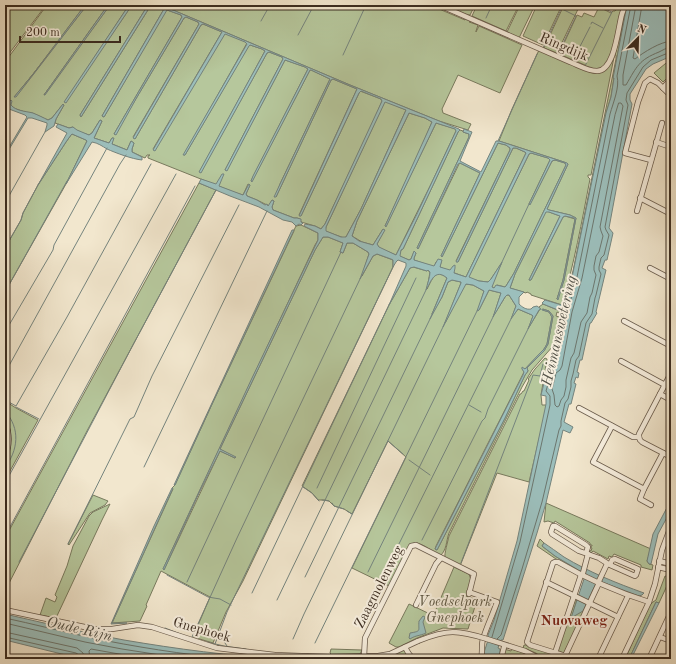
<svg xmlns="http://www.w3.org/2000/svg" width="676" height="664" viewBox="0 0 676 664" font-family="'Old Standard TT',serif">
  <rect width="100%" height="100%" fill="#f2e7ce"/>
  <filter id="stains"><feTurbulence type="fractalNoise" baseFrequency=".005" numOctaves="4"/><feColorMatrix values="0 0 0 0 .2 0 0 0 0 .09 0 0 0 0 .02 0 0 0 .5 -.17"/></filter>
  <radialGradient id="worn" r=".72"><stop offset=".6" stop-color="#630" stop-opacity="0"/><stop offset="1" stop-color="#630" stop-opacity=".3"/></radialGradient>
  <g fill="#b6c79c" stroke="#787a5e" fill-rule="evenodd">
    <polygon points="9,5 46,5 5,59 5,11"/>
    <polygon points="47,5 85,5 34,73 15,96 15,97 87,5 108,5 44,95 110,5 129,5 65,102 132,5 148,5 80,115 81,117 151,5 157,5 164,9 102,116 104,117 165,12 167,10 181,15 182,17 114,134 115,134 184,18 186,17 198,22 199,24 133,137 135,139 201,25 203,24 222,32 153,149 154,150 225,33 246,42 247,43 184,155 185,155 249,45 250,45 262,49 265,51 200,171 201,172 267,53 269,52 282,57 283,59 225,170 227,170 285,60 305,67 308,69 251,181 252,181 310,70 311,70 330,79 280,184 276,197 331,80 333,79 357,89 299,215 301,216 359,93 360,91 381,99 382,101 375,118 325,224 321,229 315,226 301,222 300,219 297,218 294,218 273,210 272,207 274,201 272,200 269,206 257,200 247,196 246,194 250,185 248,184 243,195 236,193 148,158 148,156 150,155 147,155 145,158 132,152 132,149 134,143 131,141 127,150 112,144 113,138 112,138 109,143 94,138 102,121 100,120 92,133 89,135 77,131 73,127 69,128 55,123 56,119 64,105 63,104 52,118 48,120 32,113 28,113 13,108 11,105 5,103 5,62"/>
    <polygon points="161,5 428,5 432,6 465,20 465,18 470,21 469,22 478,25 476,31 476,32 479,26 522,45 500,93 458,75 442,109 443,113 471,124 468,130 439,121 350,85"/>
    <polygon points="446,5 460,5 460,6 462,5 475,5 470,15 467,15"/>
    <polygon points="477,5 519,5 506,31 472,16"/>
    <polygon points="520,5 535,5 519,38 507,32"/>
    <polygon points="537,5 562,5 543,45 523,36"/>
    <polygon points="564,5 580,5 557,53 544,48"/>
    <polygon points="621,5 624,5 615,43 608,62 599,70 585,67 585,65 559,54 577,15 582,17 584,13 594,17 599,7 611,13 613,11 615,11 618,7 619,8"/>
    <polygon points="626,5 627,5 613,78 614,78 611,97 606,113 573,276 565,306 563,306 573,271 616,59 616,56 615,54 618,42 620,38"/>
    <path d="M 539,50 L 598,72 L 614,57 L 591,175 L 588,175 L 588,177 L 590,179 C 582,221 574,264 562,305 L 531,295 L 531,294 L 527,292 L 526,293 L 510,288 L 515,274 L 545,213 L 547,211 L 549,212 L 560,216 L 529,280 L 531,280 L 563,217 L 565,216 L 575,219 L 563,280 L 557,299 L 564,280 L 576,218 L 570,215 L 549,210 L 547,209 L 568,164 L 564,162 L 499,141 L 512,109 Z"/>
    <polygon points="671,59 671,74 663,82 654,73"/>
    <polygon points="385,101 406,110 361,209 346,237 344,238 325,231 326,227"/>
    <polygon points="409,113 425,118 432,122 422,146 385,226 386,226 436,123 456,129 456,131 432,182 396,255 379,248 377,244 384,230 383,229 373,245 362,242 352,236 357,221"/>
    <path d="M 460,130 L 463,131 L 463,132 L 469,134 L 469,137 L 417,248 L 418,249 L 459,164 L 460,163 L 480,173 L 441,256 L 442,257 L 498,143 L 506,145 L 510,148 L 510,150 L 456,261 L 458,262 L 513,148 L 516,148 L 525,152 L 526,153 L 466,277 C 457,274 449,271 440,267 L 441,262 L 436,262 L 434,267 L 414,260 L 414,258 L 416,253 L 414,252 L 411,259 L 409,260 L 399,256 L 401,250 L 403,249 L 458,132 Z"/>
    <polygon points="72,134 86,140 87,141 86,143 66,184 5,292 5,248 21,220 23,213 38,185 66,142 71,135"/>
    <polygon points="531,153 548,158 550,160 529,204 530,204 552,161 555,160 565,163 566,165 514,273 506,286 505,287 497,285 494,288 492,287 493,282 501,264 491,279 488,282 479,281 468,278 529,154"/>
    <polygon points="199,183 216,190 210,201 88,429 5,591 5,538"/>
    <polygon points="301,225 318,233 318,240 315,245 163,569 164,570 220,451 235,458 220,449 315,250 323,237 328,237 343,243 340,252 343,253 347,243 353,243 368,252 369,254 362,276 373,256 377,254 393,260 393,267 243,581 226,612 213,643 193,637 210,597 161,571 146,605 147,606 140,621 112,623 173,489 172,488 175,485 213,402 294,231 294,230 296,226"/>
    <path d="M 413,267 L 427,271 L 427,270 L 430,272 L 427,289 C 432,280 435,268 447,278 L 432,314 L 442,297 L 448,282 L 452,280 L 461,282 L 461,283 L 445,323 L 465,284 L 473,285 L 484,291 L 478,311 L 479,310 L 489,290 L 501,293 L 494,315 L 505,297 L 507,295 L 509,295 L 516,306 L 512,317 L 518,309 L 532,315 L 533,316 L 529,327 L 540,309 L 539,307 L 543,304 L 560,311 L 559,313 L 557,312 L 556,316 L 559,317 L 553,346 L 532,370 L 522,387 L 449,533 C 446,541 447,550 440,556 C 431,551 420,540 411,544 L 389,586 L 352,568 L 406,457 L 388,441 L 352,514 L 344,509 L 334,506 L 329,501 L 325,500 L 318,500 L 312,493 L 302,486 L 389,305 L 410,268 ZM 543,309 L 549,311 L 553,316 L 548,344 L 544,351 L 527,368 L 528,371 L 525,375 L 505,418 L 437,550 L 435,549 L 436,546 L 524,372 L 522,368 L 525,369 L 544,349 L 547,344 L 552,317 L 549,312 L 543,310 Z"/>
    <path d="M 545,358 L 547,359 L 541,395 L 542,405 L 547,405 L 529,482 L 497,473 L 460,566 L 445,558 C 444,554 448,541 449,536 L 520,394 L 521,394 L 523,391 L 524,391 L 529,380 L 528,379 L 535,369 Z"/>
    <polygon points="5,401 16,408 38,420 5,480 5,460 9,451 11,440 10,429 5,419"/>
    <polygon points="93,495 108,501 105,505 90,513 69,545 68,544"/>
    <polygon points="546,503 651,549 647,561 649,564 653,565 652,570 641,567 641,565 614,554 612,557 609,556 608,559 593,551 591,553 589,552 589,550 591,551 592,548 590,547 592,546 592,545 590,545 590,543 555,521 554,523 548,521 544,522"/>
    <polygon points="110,504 102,520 56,618 40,615 46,598 55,602 57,597 55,595 67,566 73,546 89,516 93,512"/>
    <polygon points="540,539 544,543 542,546 555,556 580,571 579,572 556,559 537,546"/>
    <polygon points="454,567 469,574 471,580 466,596 477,600 468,629 443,628 417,638 399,647 396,647 389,643 409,604 434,616 434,614"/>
    <polygon points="665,576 671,577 659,603 656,602 629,659 625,659 650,604 656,600"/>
    <polygon points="574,597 577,599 572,617 586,603 588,604 564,653 559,651 558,650"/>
    <polygon points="524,645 526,645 569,659 544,659 536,653 523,648"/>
    <polygon points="331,649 362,650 360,654 332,655 330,653"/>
    <polygon points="504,649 511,651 512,649 524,653 536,659 504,659 503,654"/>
    <polygon points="402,650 405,651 412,659 380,659 386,658"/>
  </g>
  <g fill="#9cbfbc" stroke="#75847e" fill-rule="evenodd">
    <polygon points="85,5 87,5 16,97 14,97 34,73"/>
    <polygon points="108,5 110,5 45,95 44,95"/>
    <polygon points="129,5 132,5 66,103 64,102"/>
    <polygon points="148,5 151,5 81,117 80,115"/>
    <path d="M 157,5 L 161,5 L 350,85 L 459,129 L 460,130 L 458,132 L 403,249 L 401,250 L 400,256 L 409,260 L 411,259 L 414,251 L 416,253 L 414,258 L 414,260 L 434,266 L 438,259 L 442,260 L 440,267 L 450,270 L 453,266 L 455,265 L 455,268 L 454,273 L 466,277 L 526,153 L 525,152 L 516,148 L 513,148 L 458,262 L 456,262 L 510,150 L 510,148 L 506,145 L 498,143 L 442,257 L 441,256 L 480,173 L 460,163 L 458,164 L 418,249 L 417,248 L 469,137 L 469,134 L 463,132 L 464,129 L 472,132 L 460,161 L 481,172 L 496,141 L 499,141 L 567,163 L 568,164 L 547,209 L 549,210 L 570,215 L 576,218 L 564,280 L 558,300 L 557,299 L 563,280 L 575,220 L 574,218 L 565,216 L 563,217 L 531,280 L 529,280 L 560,216 L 549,212 L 546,212 L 515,274 L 510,288 L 524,292 L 519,297 L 519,304 C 522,307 526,310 531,309 L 533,307 L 537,306 L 541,309 L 539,310 L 528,329 L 533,316 L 532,315 L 518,309 L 511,319 L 516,306 L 509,295 L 507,295 L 505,297 L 493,317 L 501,293 L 489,290 L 479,310 L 477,311 L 484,291 L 473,285 L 466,284 L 443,327 L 461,283 L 461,282 L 452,280 L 448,282 L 442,297 L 430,319 L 447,278 C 435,268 431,281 426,290 C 427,284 430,278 430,272 L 428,270 L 427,271 L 414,267 L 410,268 L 389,305 L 406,266 L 406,263 L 398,260 L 396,262 L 393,267 L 393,260 L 391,259 L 377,254 L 373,256 L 360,279 L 369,254 L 368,252 L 353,243 L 347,243 L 343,253 L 340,252 L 343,243 L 328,237 L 323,237 L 315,250 L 220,449 L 236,457 L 235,458 L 220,451 L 199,493 L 164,570 L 163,569 L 252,378 L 318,240 L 318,233 L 304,226 L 305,224 L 315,226 L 321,229 L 325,224 L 382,101 L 381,99 L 361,91 L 359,93 L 301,216 L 299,216 L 357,89 L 333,79 L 331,80 L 276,197 L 274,197 L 280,184 L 330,79 L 311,70 L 310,70 L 252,182 L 251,181 L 253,176 L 308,69 L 305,67 L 285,60 L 227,171 L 225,170 L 283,59 L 282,57 L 269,52 L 267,53 L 201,173 L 199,172 L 265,51 L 262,49 L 250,45 L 249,46 L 185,155 L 183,155 L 247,44 L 245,42 L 225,34 L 155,151 L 153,150 L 222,32 L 203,24 L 201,25 L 135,139 L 133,138 L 199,24 L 198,22 L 186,17 L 184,18 L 137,97 L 116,135 L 114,134 L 182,17 L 181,15 L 167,10 L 104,117 L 102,116 L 164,9 ZM 385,102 L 406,110 L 361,209 L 346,237 L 341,237 L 326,231 L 326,227 ZM 409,113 L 425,118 L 432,122 L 385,226 L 386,227 L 436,123 L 455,129 L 456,131 L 417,214 L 396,255 L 379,247 L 377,244 L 385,230 L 383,229 L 373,245 L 359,241 L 352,236 L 357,221 ZM 531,153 L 548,158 L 550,160 L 529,204 L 530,205 L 552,161 L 555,160 L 565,163 L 566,165 L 514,273 L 506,286 L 505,287 L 496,285 L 494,288 L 492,287 L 502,262 L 491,279 L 488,282 L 479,281 L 469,277 L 529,154 Z"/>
    <polygon points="627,5 661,5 671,13 671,55 667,58 653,64 646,69 630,94 630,100 632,104 609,228 613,233 607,260 605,260 602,268 606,270 596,312 597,313 591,323 590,323 582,360 580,360 577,372 579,373 578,378 576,377 574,383 576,384 571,404 569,404 564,422 573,427 570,433 563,430 546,503 537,533 503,640 501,640 498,648 500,649 500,659 482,659 488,640 488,635 494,620 517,541 546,404 546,396 541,395 549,364 553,364 563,312 543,304 542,303 545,300 565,306 570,287 606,113 611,97 614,78 613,78"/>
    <path d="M 11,100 L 12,101 L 11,105 C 16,111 25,111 33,113 C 38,115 44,118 48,120 L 52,118 L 63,104 L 64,105 L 56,119 L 54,126 L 45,132 L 47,125 L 47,123 L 32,118 L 28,118 L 5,156 L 5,154 L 27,117 L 25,115 L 9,109 L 5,114 L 5,103 L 8,103 Z"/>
    <path d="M 100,120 L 102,121 L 94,138 L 109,143 L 112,138 L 114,138 L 112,144 L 127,150 L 131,141 L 134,143 L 132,149 L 132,152 L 142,157 L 142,160 C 132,159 116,153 107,149 C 102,146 98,143 92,142 L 66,184 L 87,141 L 86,140 L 72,134 L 71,135 L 66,142 L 38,185 L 67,133 L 56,127 L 58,124 L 69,128 L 73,127 L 77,130 L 89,135 L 92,133 Z"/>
    <polygon points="222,174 224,174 219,186 243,195 249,184 250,185 246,194 247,196 257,200 265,205 267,204 268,206 272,200 274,201 272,207 273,210 294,218 297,218 301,219 301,222 303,223 301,225 299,224 296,226 292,222 283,220 259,207 230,196 199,183 201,179 216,184"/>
    <polygon points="292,230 294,230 213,402 175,485 174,485"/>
    <polygon points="542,309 549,311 553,316 548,344 544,351 527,368 528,371 525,375 505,418 437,550 435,549 523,375 524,372 522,369 522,367 525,369 544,349 547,344 552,317 549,312 542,310"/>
    <polygon points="172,488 173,488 112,623 127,623 111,624 154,526"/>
    <polygon points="671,500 671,510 658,534 651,564 649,564 647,561 653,534"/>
    <path d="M 544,543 C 550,547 557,552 564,557 C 589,572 616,583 644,593 L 642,595 L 639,596 L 602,582 L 598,579 L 583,611 L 571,618 L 586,573 L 582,571 L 580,571 L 555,556 L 542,546 Z"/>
    <polygon points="656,602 659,603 631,659 629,659"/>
    <path d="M 5,614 C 45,623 84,633 124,640 C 177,649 230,656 284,659 L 82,659 L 5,640 Z"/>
    <path d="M 423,616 L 425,617 L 423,622 L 426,633 C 420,636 416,635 410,639 L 409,638 L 410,633 C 422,631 418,631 419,621 Z"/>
  </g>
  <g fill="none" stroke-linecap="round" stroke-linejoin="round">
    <g stroke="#6c766e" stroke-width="1">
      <path d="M 636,5 L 623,75 L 623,85 L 626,85 C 637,66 639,60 659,52 C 663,50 666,48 671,47"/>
      <path d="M 642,5 L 633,58 L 635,59 C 644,52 660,42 671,41"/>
      <polygon points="619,103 621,103 623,106 600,227 601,231 603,236 599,252 596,256 594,266 594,270 596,275 592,293 590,297 587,313 581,322 574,353 571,358 566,380 566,387 564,396 561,400 559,406 557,407 555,405 554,395 552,389 556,373 560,370 562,366 572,312 582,278 615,115"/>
      <path d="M 5,618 C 33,624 60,631 88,637 C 135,647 182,654 229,659"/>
      <polyline points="5,623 85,642 122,649 186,659"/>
      <polyline points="5,632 77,648 83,653 84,659"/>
      <polyline points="5,637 76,653 79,655 79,659"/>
      <path d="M 492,637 L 520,542 L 550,405 L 550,396 L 546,391 L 552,370 L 556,367 L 557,365 L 567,313 L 566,310 L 569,306 L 577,277 L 610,114 C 613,103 620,87 617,76 L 631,5"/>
      <polyline points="497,639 501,635 522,569 542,502 559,430 561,426 561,421 565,403 568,399 571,387 571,381 573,374 576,360 579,356 586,323 592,314 595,298 596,295 601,274 599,270 599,267 601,258 604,255 609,235 606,230 605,227 628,105 626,100 627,93 643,67 651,60 668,53 671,52"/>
      <polyline points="90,659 89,651 91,649 147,659"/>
    </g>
    <g stroke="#75847e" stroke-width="1">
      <polyline points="223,5 224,5"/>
      <polyline points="486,18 492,5"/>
      <polyline points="261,21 270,5"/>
      <polyline points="591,24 592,22 603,28"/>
      <polyline points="298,35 314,5"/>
      <polyline points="543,48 563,5"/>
      <polyline points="556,54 585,66 612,12 602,8"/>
      <polyline points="558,54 576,16 562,9"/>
      <polyline points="343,55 366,5"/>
      <polyline points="573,60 590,27"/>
      <polyline points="498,141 537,54"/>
      <polyline points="5,203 45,132"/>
      <polyline points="5,248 21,220 23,213 38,185"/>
      <polyline points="502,262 529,204"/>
      <polyline points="5,292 67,181"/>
      <polyline points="5,320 9,324"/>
      <polyline points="5,332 53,250 54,245 107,148"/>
      <polyline points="5,373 120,164 126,155"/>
      <polyline points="5,400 16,406 67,317 151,164"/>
      <polyline points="469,405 481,412"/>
      <polyline points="16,407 39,419"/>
      <path d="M 5,411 C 21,429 18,450 5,468"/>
      <polyline points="388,441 403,454"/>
      <polyline points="409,460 430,475"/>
      <polyline points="144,467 267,211"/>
      <polyline points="5,483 176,174"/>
      <polyline points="303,487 312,493 319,501"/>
      <polyline points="317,488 416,278"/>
      <polyline points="322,500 329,501"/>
      <polyline points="332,503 334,506 344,509"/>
      <polyline points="347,511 352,514"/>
      <polyline points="5,536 195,186"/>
      <polyline points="422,540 482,421 485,418 488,409 528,329"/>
      <polyline points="68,544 130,419 134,417 152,376 239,205"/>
      <polyline points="19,562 134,343 216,190"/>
      <polyline points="461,563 532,378 533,375 540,376 543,364"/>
      <polyline points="368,572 493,317"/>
      <polyline points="167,575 208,597 220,599 231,605"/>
      <polyline points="305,577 430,319"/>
      <polyline points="382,578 511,319"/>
      <polyline points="187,582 341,252"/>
      <polyline points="252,593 389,305"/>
      <polyline points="277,600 426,290"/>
      <polyline points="165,628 183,635"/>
      <polyline points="223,634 225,643 227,646"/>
      <polyline points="192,637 237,538 360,279"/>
      <polyline points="293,639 304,614 443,327"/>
      <polyline points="207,642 224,646 246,649"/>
      <polyline points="315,643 477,311"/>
      <polyline points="215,644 227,612 393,267"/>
    </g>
    <g stroke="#695b4c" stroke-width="6">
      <g id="minor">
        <path d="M 439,5 L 570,62 C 578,65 588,71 597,71 C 615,71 618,27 622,14 C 623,11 624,8 625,5"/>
        <polyline points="663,88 671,79"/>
        <polyline points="656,142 671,147"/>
        <polyline points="651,160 625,153 638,102 645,83 650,79 658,83 671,96"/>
        <polyline points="640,198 671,214"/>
        <polyline points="637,211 662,123"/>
        <polyline points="650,268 671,279"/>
        <polyline points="624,321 671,346"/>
        <polyline points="621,361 665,385"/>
        <polyline points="660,394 671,400"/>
        <polyline points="579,408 633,437 639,437"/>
        <path d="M 5,423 C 10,434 10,445 5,456"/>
        <polyline points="612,426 593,462 644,489 663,453"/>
        <polyline points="639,437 639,434 671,373"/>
        <polyline points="639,437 640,440 642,442 671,457"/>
        <polyline points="644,489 640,499 651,505"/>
        <polyline points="586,553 588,547 586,545 555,526 553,526 551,532 552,534 579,551 599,558 610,565 635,576 636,575 638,569 615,559 612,560 610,565"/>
        <polyline points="659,561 671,564"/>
        <polyline points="658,567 671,570"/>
        <polyline points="546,582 618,617"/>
        <path d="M 469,592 L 497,602 C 493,614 487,626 483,639 C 481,645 483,652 481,658 L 477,659"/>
        <polyline points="416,605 436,564 441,558"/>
        <polyline points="5,610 94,629 112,629 138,625 152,627 217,648 275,655 328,657 378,656 390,654 418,641"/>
        <polyline points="660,637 671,641"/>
        <polyline points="487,639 525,651 540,659"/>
        <path d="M 405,647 C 410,657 411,658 422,659"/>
        <polyline points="555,653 581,575 583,573 588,554"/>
        <polyline points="565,656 599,583 599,581 607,564"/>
        <polyline points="364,657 365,638 411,546 416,545 474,574 469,594"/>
        <polyline points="503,659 502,655 504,647"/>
        <path d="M 575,659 L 530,645 L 527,642 L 553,563 L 555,562 L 558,562 C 587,579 617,592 649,602"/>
        <polyline points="598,659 628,596"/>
        <polyline points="622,659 649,602 655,584 662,550 671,526"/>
        <polyline points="649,659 671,612"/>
      </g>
    </g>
    <use href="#minor" stroke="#f7efdf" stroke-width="4.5"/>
    <g stroke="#695b4c" stroke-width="6" stroke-linecap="butt">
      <path id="minor-bridge" d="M 418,641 C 448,629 457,630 487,639"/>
    </g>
    <use href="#minor-bridge" stroke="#f7efdf" stroke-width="4.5"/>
  </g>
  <g text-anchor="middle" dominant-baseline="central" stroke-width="4" stroke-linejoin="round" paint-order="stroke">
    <g font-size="14" fill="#3b2c20" stroke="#f7efdf">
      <text transform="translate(564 47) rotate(23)">Ringdijk</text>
      <text transform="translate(379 587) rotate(-63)">Zaagmolenweg</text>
      <text transform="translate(202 630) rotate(16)">Gnephoek</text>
    </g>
    <g font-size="14" font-style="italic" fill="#5a533f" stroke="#f7efdf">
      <text x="455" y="602">Voedselpark<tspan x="455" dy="16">Gnephoek</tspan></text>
    </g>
    <g font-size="15" font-style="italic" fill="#535147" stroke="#f7efdf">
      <text transform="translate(560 331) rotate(-77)">Heimanswetering</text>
      <text transform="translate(79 630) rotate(13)">Oude Rijn</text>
    </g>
    <g font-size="15" font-weight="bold" fill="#7a1f14" stroke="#f7efdf">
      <text x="574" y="621">Nuovaweg</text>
    </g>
  </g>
  <rect width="676" height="664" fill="none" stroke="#f2e7ce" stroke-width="20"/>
  <rect x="6" y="6" width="664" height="652" fill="none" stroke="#3b2c20" stroke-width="2"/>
  <rect x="10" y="10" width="656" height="644" fill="none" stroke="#3b2c20"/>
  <g transform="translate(638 38) rotate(23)" stroke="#f7efdf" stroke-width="3" paint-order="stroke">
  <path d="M0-3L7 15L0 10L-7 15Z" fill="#3b2c20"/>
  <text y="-6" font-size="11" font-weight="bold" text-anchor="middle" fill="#3b2c20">N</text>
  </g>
  <path d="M20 36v6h100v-6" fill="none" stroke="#3b2c20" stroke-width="2"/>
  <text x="26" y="36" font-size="12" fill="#3b2c20" stroke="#f7efdf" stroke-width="3" paint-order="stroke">200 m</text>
  <rect width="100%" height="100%" filter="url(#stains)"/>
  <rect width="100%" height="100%" fill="url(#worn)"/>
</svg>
